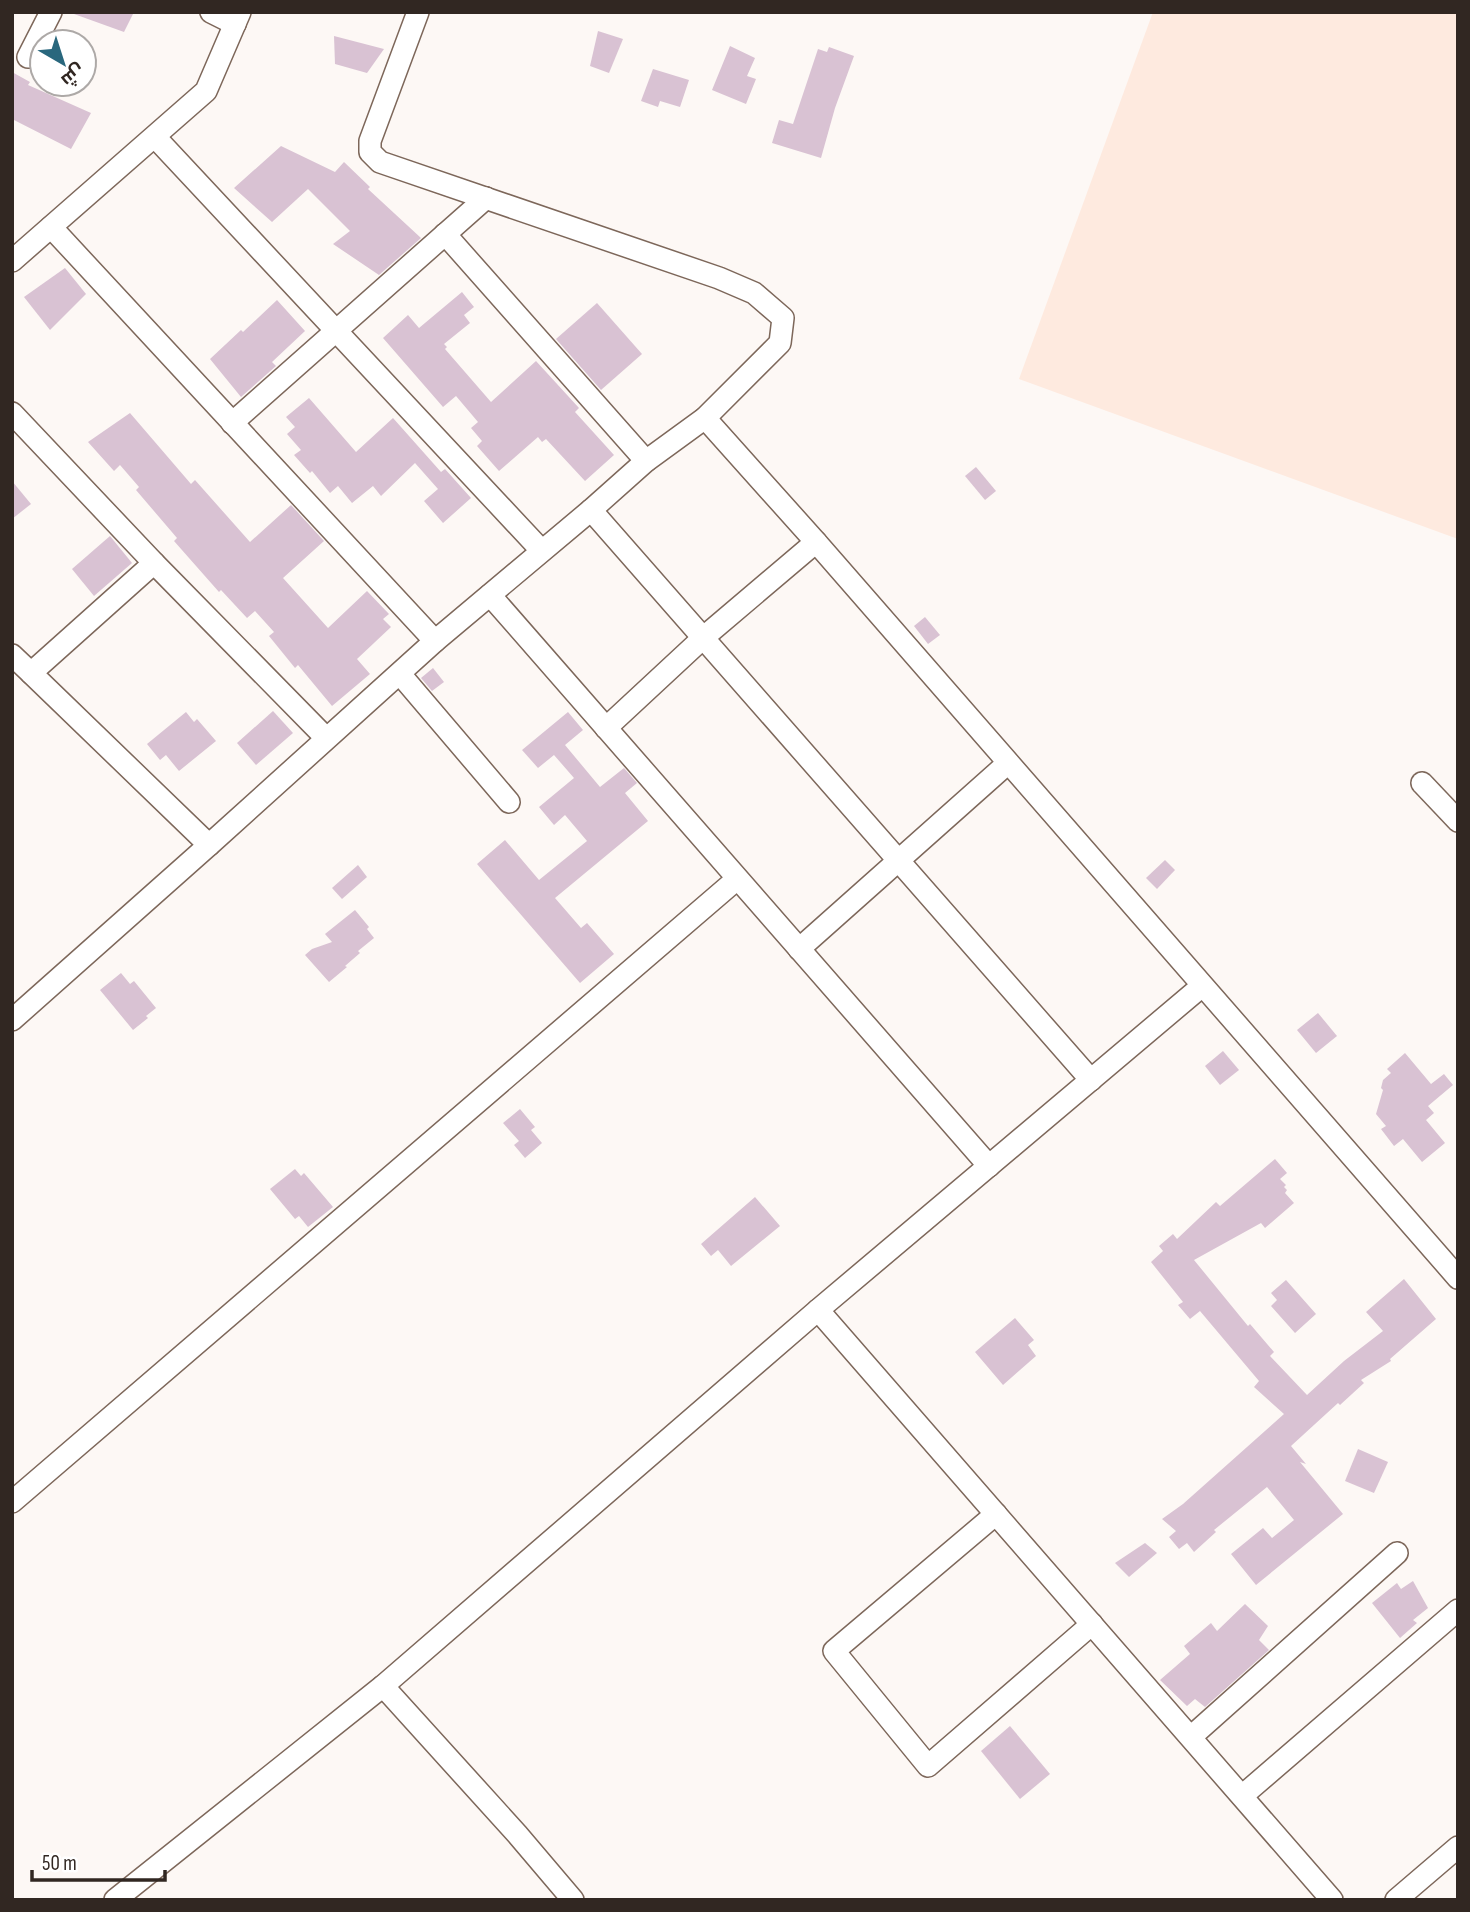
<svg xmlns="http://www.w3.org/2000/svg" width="1470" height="1912" viewBox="0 0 1470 1912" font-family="'Sofia Sans Condensed',Cairo,sans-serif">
  <rect width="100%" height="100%" fill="#fdf8f5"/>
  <polygon fill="#feeadf" points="1153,12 1458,12 1458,539 1019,379"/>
  <g fill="#d9c2d3">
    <polygon points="75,12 134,12 124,32 74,14"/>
    <polygon points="598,31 623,39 609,73 590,66"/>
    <polygon points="334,36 384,49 367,73 335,64"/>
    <polygon points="730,46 755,58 747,76 756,79 746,104 712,90"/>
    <polygon points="829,47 854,56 835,108 821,158 772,143 779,120 793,124 818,49 827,52"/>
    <polygon points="653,69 689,80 680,107 660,101 658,107 641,101"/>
    <polygon points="12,72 30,82 28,85 91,113 71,149 12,119"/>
    <polygon points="281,146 335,172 344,162 370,187 368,189 421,238 379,275 333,244 350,231 308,189 272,222 234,188"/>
    <polygon points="65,268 86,294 50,330 24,297"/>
    <polygon points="462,292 474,307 464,315 470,323 444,344 447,347 445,349 491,402 536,361 579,408 575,412 614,455 585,481 546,439 542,442 538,437 499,471 477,446 482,441 471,428 478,422 456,396 443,407 383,338 408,315 419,328"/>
    <polygon points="277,300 305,331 272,362 276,366 241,397 210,359 241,330 243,332"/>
    <polygon points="597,303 642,354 601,390 556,339"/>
    <polygon points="309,398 356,452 393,418 441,472 445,469 471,498 443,523 424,501 438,489 415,463 381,496 373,486 352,503 338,486 330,493 312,471 310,473 294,455 301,450 287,434 295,427 286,417"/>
    <polygon points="130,413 191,484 195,480 250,542 291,505 324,541 283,578 328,628 367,591 389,614 383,619 391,627 357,659 370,674 332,706 298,665 295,668 269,636 274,632 255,611 247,618 221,590 219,592 174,541 177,538 136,490 139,487 120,465 114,471 88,442"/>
    <polygon points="976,467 996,491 985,500 965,476"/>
    <polygon points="12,481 31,504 12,519"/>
    <polygon points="110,536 132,563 94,596 72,569"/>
    <polygon points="925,617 940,635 928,644 914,626"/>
    <polygon points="433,668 444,682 432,691 421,678"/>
    <polygon points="273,711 293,733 256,765 237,743"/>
    <polygon points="186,712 194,722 197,719 216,741 179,771 166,755 160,760 147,744"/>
    <polygon points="568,712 583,730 565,745 600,787 624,768 637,783 625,793 648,821 555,898 581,928 587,923 614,954 580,983 477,864 505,840 539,880 587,841 565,815 554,825 539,807 574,778 554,755 538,768 522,750"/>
    <polygon points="1165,860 1175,870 1157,889 1146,878"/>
    <polygon points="358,865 367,877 342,899 332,888"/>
    <polygon points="355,910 369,927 367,929 374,938 358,951 360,953 345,966 347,967 329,982 305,955 312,949 332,942 325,934"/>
    <polygon points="121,973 130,984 134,981 156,1008 146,1016 148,1018 133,1030 100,990"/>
    <polygon points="1318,1013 1337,1036 1316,1053 1297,1030"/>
    <polygon points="1223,1051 1239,1070 1220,1085 1205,1066"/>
    <polygon points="1405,1053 1431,1084 1444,1074 1453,1085 1428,1106 1434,1113 1426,1120 1445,1143 1422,1162 1403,1139 1394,1146 1381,1129 1386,1126 1376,1114 1383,1090 1381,1088 1383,1080 1391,1073 1387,1069"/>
    <polygon points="520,1109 535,1127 531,1130 542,1143 525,1158 514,1145 519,1141 503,1123"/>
    <polygon points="1275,1159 1287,1173 1280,1179 1286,1185 1284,1187 1287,1190 1285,1193 1294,1203 1265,1228 1261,1223 1194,1260 1248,1326 1250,1324 1274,1352 1270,1356 1307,1395 1344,1361 1383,1331 1366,1312 1404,1279 1436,1319 1390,1359 1391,1361 1361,1380 1364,1383 1340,1405 1338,1403 1291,1446 1306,1464 1300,1462 1343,1514 1256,1585 1231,1554 1263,1528 1272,1538 1294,1520 1267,1487 1214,1530 1216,1532 1194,1552 1187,1543 1179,1549 1169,1537 1176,1531 1162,1519 1183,1504 1284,1414 1254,1387 1259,1381 1200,1311 1190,1319 1178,1305 1183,1302 1151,1262 1163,1251 1159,1246 1173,1234 1177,1239 1216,1202 1220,1206"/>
    <polygon points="295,1169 301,1176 304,1173 333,1207 308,1227 299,1216 295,1219 270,1189"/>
    <polygon points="755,1197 780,1226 731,1266 718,1250 711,1256 701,1244"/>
    <polygon points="1286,1280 1316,1314 1295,1333 1271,1306 1277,1300 1271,1293"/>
    <polygon points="1015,1318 1034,1340 1028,1345 1036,1356 1003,1385 975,1352"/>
    <polygon points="1358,1449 1388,1462 1374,1493 1345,1481"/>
    <polygon points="1145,1543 1157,1553 1129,1577 1115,1563"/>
    <polygon points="1413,1581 1428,1608 1413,1620 1417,1623 1400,1638 1372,1603 1397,1583 1401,1589"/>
    <polygon points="1245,1604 1268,1626 1259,1640 1269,1650 1205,1707 1195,1699 1187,1706 1160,1680 1190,1654 1184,1646 1211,1623 1217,1631"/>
    <polygon points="1010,1726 1050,1774 1020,1799 981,1751"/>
  </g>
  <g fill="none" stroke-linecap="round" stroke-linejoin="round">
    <g stroke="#7d675a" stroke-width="24">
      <g id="minor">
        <polyline points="211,12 235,24"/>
        <polyline points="28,57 51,12"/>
        <polyline points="155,137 541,550"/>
        <polyline points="51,227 435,641"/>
        <polyline points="445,234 646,461"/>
        <polyline points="12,261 206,91 240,12"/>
        <polyline points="12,413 154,563"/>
        <polyline points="705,418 816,542 1458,1278"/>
        <polyline points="232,423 486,198"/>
        <polyline points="591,510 1091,1080"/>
        <polyline points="490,595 989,1166"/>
        <polyline points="12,655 31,673"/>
        <polyline points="400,674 509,802"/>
        <polyline points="606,728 704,637 816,542"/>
        <polyline points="1422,783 1458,821"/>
        <polyline points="209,845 435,641 591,510 646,461 705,418 780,343 783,318 754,293 719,278 380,162 370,152 370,141 418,12"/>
        <polyline points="799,949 1008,763"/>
        <polyline points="12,1020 209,845 31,673 154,563 326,738"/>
        <polyline points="818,1310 1332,1900"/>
        <polyline points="12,1502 737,879"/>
        <polyline points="996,1514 834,1651 928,1766 1092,1624"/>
        <polyline points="383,1686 517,1834 573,1900"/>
        <polyline points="1192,1736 1397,1553"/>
        <polyline points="1242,1796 1458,1610"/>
        <polyline points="115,1900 383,1686 818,1310 1202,986"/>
        <polyline points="1396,1900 1458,1847"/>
      </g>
    </g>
    <use href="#minor" stroke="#fff" stroke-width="21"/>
  </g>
  <rect width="1470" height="1912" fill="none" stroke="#312722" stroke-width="28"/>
  <g transform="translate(63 63) rotate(141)"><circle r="33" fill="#ffffff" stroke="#ada9a7" stroke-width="2"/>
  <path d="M0-5L12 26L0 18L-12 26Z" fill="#29677d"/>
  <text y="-10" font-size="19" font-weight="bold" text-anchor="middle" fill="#312722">ش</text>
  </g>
  <path d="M32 1870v10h133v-10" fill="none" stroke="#312722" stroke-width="3.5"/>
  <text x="42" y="1870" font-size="21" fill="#312722" stroke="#ffffff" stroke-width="5" paint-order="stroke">50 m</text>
</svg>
